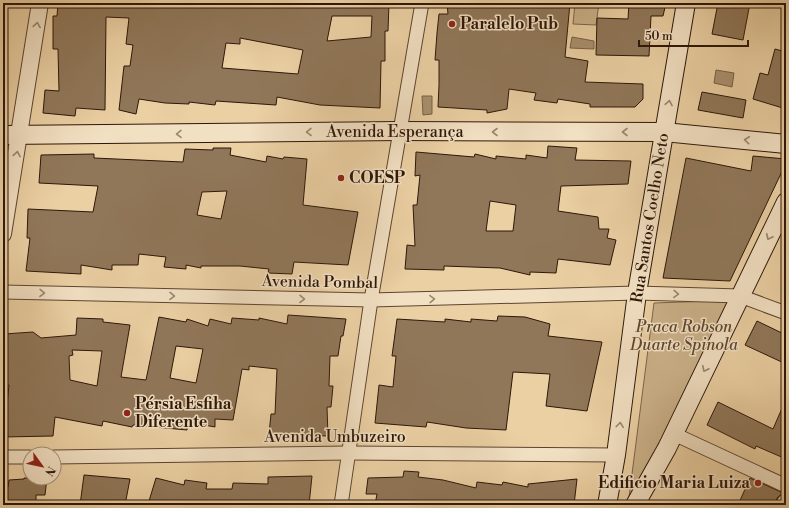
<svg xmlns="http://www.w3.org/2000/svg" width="789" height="508" viewBox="0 0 789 508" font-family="'Libre Bodoni',serif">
  <rect width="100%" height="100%" fill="#ebd0a3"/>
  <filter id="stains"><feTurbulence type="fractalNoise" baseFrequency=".005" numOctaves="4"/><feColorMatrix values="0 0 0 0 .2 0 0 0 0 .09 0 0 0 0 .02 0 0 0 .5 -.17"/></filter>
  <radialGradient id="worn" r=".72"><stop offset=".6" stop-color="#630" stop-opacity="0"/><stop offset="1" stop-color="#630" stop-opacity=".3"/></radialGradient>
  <g fill="#cbb189" stroke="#7c6449">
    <polygon points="575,3 599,3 596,25 573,24"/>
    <polygon points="741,300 628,505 654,303"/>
  </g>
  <g fill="#aa916f" stroke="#786046">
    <polygon points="572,37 594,41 594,49 570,48"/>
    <polygon points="716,70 734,73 732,87 714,83"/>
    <polygon points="422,96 432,96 432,114 423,115"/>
  </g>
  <g fill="#907759" stroke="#2d1709" fill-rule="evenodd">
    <path d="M 58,3 L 203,3 L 206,6 L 223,3 L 297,3 L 313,6 L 313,3 L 389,3 L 388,31 L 385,31 L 385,61 L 381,61 L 380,108 L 320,105 L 277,97 L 276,105 L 216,101 L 215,105 L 189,102 L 189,104 L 165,103 L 139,99 L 136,114 L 119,110 L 124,66 L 130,66 L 133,45 L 126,44 L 129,18 L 106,17 L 105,110 L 76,108 L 75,116 L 43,113 L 45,90 L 59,91 L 58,49 L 53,49 L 53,16 L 57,16 ZM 332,16 L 372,16 L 371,37 L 327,41 ZM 240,38 L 303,50 L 298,74 L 222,68 L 226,43 L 240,44 Z"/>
    <polygon points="447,3 570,3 565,57 588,61 585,82 643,84 643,99 635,107 590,107 590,104 558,99 557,103 534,100 536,93 509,89 507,109 487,113 487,110 438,107 439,85 439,60 435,60 437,33 439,14 448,14"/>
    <polygon points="629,3 666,3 663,16 651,16 649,56 596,55 597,18 628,19"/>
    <polygon points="718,3 750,3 743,40 712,34"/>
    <polygon points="775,49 786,52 786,109 753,99 760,73 768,75"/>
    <polygon points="702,92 746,100 743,118 698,110"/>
    <path d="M 548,146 L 577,148 L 575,160 L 631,161 L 628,184 L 561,186 L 558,211 L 598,217 L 599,229 L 609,229 L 607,238 L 616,240 L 610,265 L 558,259 L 556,273 L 530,272 L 530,275 L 500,268 L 444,266 L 444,270 L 405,269 L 407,245 L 415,246 L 413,205 L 417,205 L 420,175 L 415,176 L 416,152 L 474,157 L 475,154 L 496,159 L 496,156 L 526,159 L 526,155 L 547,158 ZM 490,201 L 516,205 L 513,231 L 486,231 Z"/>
    <path d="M 213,148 L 231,148 L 230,155 L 266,162 L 267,156 L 283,159 L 284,157 L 307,159 L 303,205 L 358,212 L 348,265 L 294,262 L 292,274 L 268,273 L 269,269 L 240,266 L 201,266 L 201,268 L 186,265 L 186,269 L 164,267 L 166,257 L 139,254 L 138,265 L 112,265 L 112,270 L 81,265 L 81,274 L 26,271 L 30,238 L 27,238 L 28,209 L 93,212 L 98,186 L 39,183 L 41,155 L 94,154 L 94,158 L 183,162 L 185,149 L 213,150 ZM 227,191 L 221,219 L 197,215 L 202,192 Z"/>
    <polygon points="753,156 786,159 786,163 730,281 663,278 686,158 751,171"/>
    <path d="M 288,315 L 346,319 L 343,336 L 341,336 L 338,356 L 330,356 L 329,386 L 333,386 L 331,407 L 327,407 L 328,436 L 269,434 L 271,414 L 275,414 L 277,369 L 249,366 L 249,370 L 242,369 L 233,420 L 215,419 L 215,427 L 188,422 L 187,430 L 133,425 L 132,427 L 103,421 L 102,426 L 55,417 L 53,436 L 3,437 L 3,415 L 6,415 L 9,385 L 4,385 L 6,358 L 3,359 L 4,334 L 33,332 L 41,338 L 76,335 L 77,318 L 103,319 L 103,322 L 130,325 L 121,377 L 146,380 L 159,317 L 186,322 L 187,319 L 208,326 L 210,319 L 231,324 L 232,318 L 259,320 L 259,318 L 287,324 ZM 176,346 L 203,349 L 196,383 L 170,378 ZM 72,350 L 102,351 L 97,386 L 70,380 L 69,356 L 73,355 Z"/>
    <polygon points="498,316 525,317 550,324 548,336 602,342 587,411 546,406 550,374 513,372 506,430 466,428 427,422 426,427 375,423 379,385 393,387 396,356 392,356 397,319 445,322 445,319 471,322 471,319 497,321"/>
    <polygon points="757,321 786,335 786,364 745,345"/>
    <polygon points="786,399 786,459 756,446 755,449 707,425 718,402 773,429"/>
    <polygon points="404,471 419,472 418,477 443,480 476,488 477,482 502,485 503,482 528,487 528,484 577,479 574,505 375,505 377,494 366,494 368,478 403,477"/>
    <polygon points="84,475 130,479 125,505 80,505"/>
    <polygon points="312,476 309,505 158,505 149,501 156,478 184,485 185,480 207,483 206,489 232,489 233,483 268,484 268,477"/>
    <polygon points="24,478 47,478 45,495 36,495 36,505 3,505 3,488 8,487 9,480 24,479"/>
    <polygon points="750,478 783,493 777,498 775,505 738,505"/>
  </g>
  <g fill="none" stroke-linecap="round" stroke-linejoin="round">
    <g stroke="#5c4530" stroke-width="15">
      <g id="minor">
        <polyline points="3,292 371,300 637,293 740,296 786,313"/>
        <polyline points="674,434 786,486"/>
        <polyline points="3,457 30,457"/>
        <polyline points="54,457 349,453 616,455"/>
        <polyline points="341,505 371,300 422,3"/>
      </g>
    </g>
    <g stroke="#5c4530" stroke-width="18">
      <polyline id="tertiary" points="3,234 40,3"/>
    </g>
    <g stroke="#2d1709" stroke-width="20">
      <g id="secondary">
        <polyline points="3,135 400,131 664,132 786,144"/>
        <polyline points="607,505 616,455 637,293 686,3"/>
        <polyline points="635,505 667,448 786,202"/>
        <polyline points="785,505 786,503"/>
      </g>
    </g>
    <use href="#minor" stroke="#f2e0c3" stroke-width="13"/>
    <use href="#tertiary" stroke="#f2e0c3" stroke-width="16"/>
    <use href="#secondary" stroke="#f2e0c3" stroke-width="18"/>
  </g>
  <defs><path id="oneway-chevron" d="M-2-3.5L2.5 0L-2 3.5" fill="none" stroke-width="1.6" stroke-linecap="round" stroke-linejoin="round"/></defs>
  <g stroke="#99866f">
    <use href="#oneway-chevron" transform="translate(37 25) rotate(-81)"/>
    <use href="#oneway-chevron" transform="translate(669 103) rotate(-80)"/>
    <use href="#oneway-chevron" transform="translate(309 132) rotate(179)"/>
    <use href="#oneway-chevron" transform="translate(495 132) rotate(-180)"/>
    <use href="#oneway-chevron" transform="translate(625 132) rotate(-180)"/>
    <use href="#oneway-chevron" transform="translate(179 134) rotate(179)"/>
    <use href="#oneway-chevron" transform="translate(747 140) rotate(-174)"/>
    <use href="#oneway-chevron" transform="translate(17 154) rotate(-80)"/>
    <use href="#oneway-chevron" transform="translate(769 237) rotate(116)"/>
    <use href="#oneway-chevron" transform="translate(42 293) rotate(1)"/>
    <use href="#oneway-chevron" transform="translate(676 294) rotate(2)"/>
    <use href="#oneway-chevron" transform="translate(172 296) rotate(1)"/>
    <use href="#oneway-chevron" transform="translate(302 299) rotate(1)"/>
    <use href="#oneway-chevron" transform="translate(432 299) rotate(-2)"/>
    <use href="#oneway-chevron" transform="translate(705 369) rotate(116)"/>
    <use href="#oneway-chevron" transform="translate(620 425) rotate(-83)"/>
  </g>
  <g fill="#8f2418" stroke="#f2e0c3" stroke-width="1.5">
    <circle cx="452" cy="24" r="4"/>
    <circle cx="341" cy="178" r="4"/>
    <circle cx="127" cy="413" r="4"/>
    <circle cx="758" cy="483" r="4"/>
  </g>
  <g text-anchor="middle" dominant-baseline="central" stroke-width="3" stroke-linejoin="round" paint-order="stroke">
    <g font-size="16" font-weight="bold" fill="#2d1709" stroke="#f2e0c3" text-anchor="start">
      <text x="460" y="24">Paralelo Pub</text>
      <text x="349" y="178">COESP</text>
      <text x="135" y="404">Pérsia Esfiha<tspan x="135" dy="18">Diferente</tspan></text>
      <text x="750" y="483" text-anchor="end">Edificio Maria Luiza</text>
    </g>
    <g font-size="16" fill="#2d1709" stroke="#f2e0c3">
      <text x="395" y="132">Avenida Esperança</text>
      <text transform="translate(650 218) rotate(-81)">Rua Santos Coelho Neto</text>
      <text transform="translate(320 282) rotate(1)">Avenida Pombal</text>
      <text x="335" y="437">Avenida Umbuzeiro</text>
    </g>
    <g font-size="16" font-style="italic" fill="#5c452f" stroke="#f2e0c3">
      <text x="684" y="327">Praca Robson<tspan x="684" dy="18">Duarte Spinola</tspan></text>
    </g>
  </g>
  <rect width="789" height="508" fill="none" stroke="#ebd0a3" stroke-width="16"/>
  <rect x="4" y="4" width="781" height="500" fill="none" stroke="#2d1709" stroke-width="2"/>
  <rect x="8" y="8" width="773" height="492" fill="none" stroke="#2d1709"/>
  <g transform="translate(42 466) rotate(123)"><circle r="19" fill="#f2e0c3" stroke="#a39079"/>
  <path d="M0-3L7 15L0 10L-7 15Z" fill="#8f2418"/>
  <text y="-6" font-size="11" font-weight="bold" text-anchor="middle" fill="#2d1709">N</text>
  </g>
  <path d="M639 40v6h109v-6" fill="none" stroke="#2d1709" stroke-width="2"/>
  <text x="645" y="40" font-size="12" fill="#2d1709" stroke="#f2e0c3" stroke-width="3" paint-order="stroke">50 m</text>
  <rect width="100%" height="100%" filter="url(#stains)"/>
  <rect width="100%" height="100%" fill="url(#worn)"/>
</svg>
